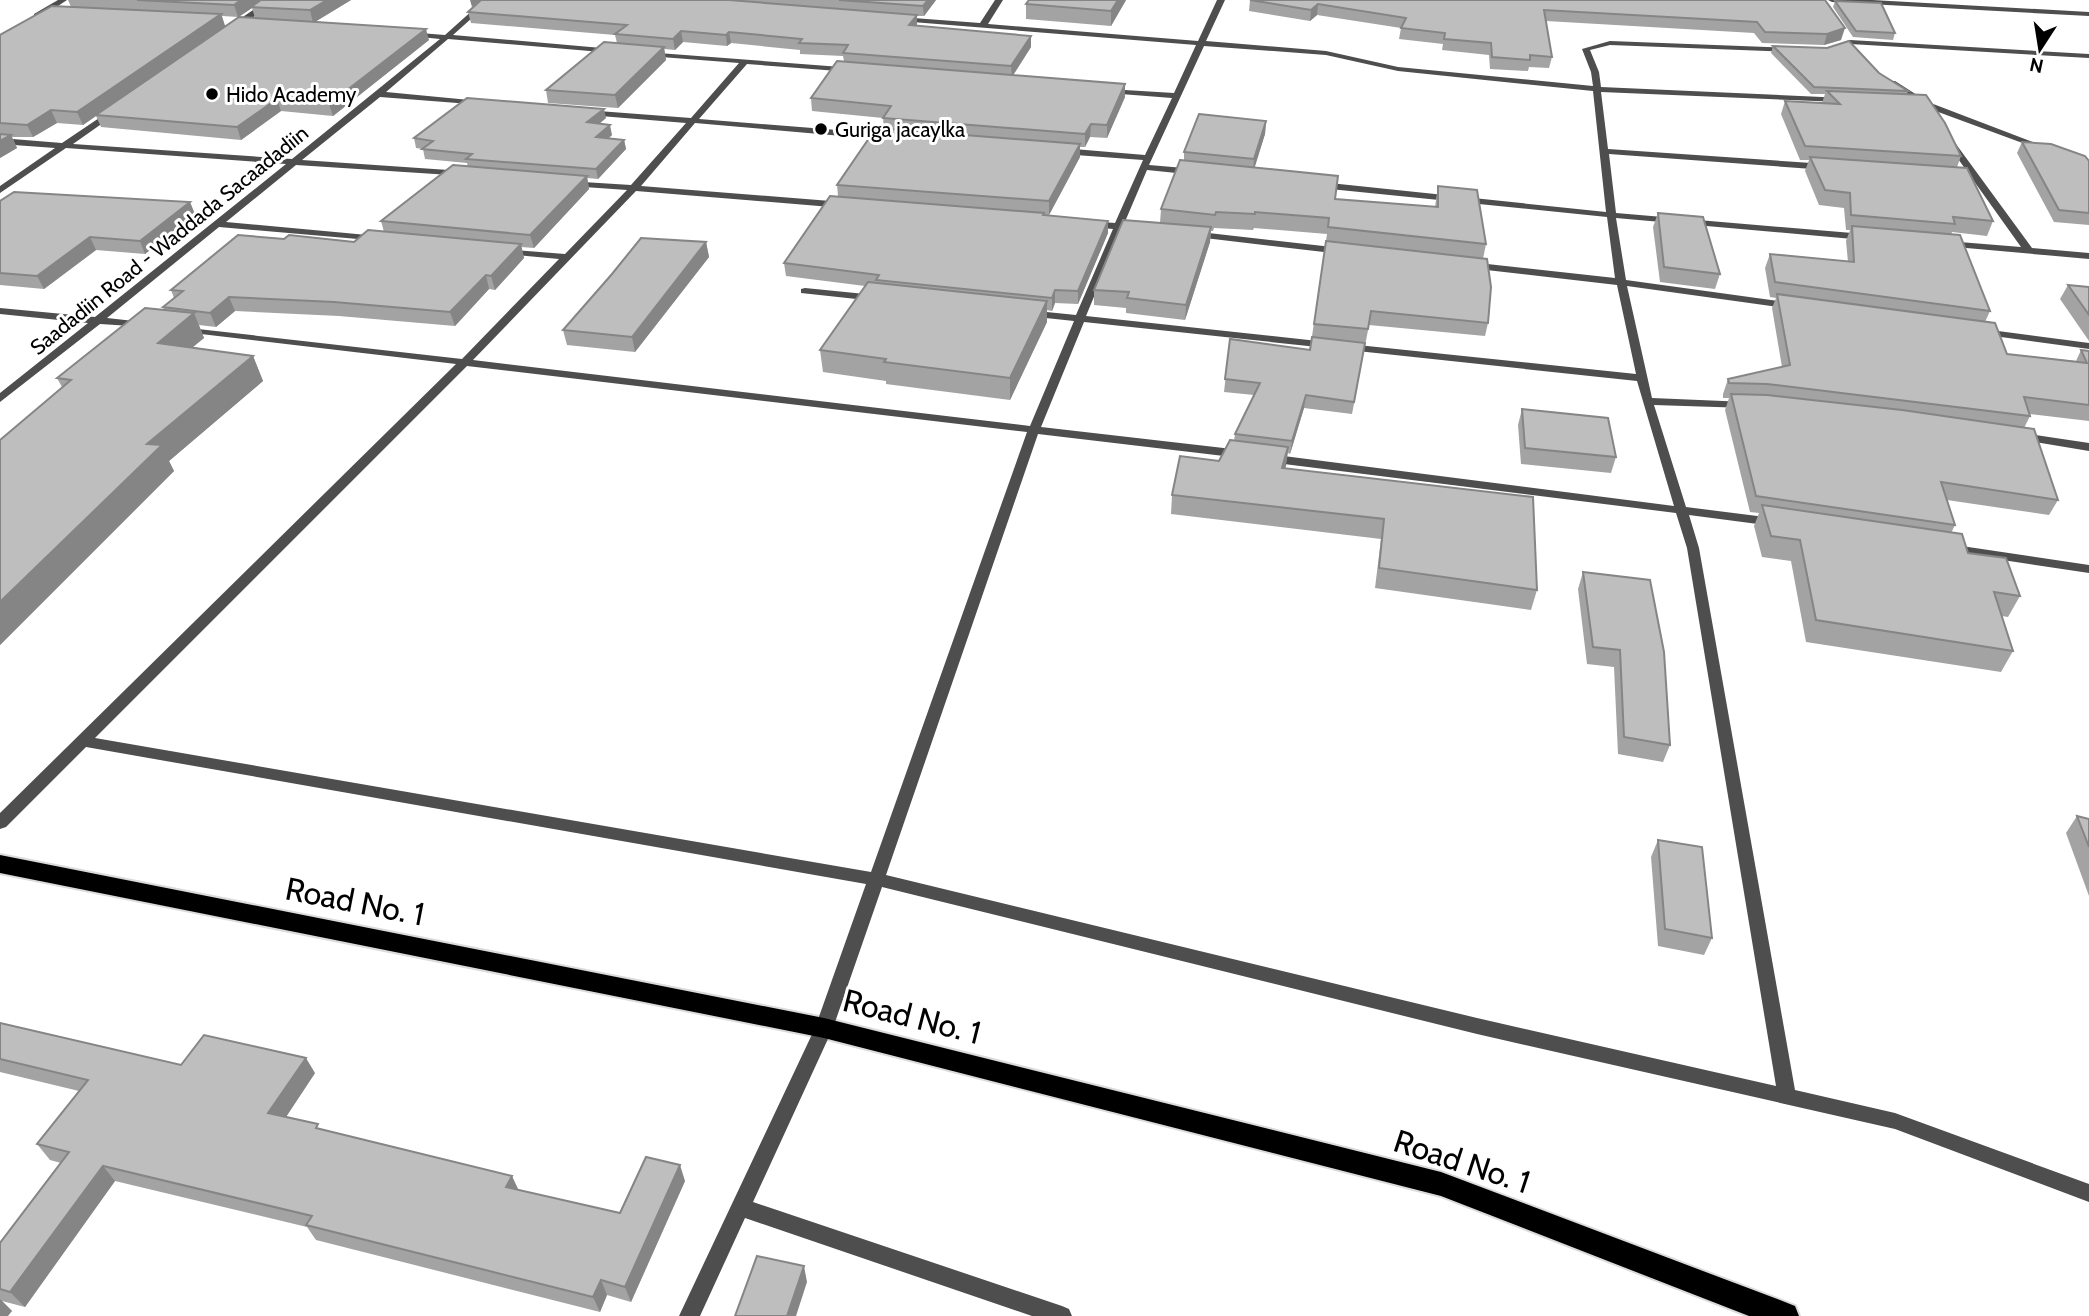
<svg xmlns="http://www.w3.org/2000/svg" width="2089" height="1316" viewBox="0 0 2089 1316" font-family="Cabin,sans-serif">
  <rect width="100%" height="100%" fill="#fff"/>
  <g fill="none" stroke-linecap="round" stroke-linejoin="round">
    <g stroke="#dbdbdb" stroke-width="4">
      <polygon id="trunk" points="0,855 824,1018 1441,1172 1785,1302 1795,1306 1799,1316 1749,1316 1441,1196 824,1038 0,873"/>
    </g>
    <g fill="#4e4e4e" fill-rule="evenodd">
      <polygon points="58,0 67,0 40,18 34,18 34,14"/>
      <polygon points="268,0 277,0 237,29 231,29 231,25"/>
      <polygon points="484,0 492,0 453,35 613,49 617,51 613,53 448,39 386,92 480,101 484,103 483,105 380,97 302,160 463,171 468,174 466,176 296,165 226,222 378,236 383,239 381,241 219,227 107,318 143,322 147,323 147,327 100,324 0,402 0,393 88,323 0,314 0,308 95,317 286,164 66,148 0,193 0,186 55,148 0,144 0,138 62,143 114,108 118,111 117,113 73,144 292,159 440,39 410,36 406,34 407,32 445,35"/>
      <path d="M 995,0 L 1003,0 L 988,24 L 1198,41 L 1217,0 L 1225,0 L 1206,41 L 1326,51 L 1398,67 L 1593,86 L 1591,72 L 1582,49 L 1610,41 L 1790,48 L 1794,50 L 1793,52 L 1610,45 L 1590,50 L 1599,72 L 1601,87 L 1844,98 L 1845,100 L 1841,102 L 1601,92 L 1608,149 L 1826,164 L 1830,167 L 1826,170 L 1609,154 L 1616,213 L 1864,234 L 1869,237 L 1864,240 L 1616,218 L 1626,280 L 1793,303 L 1798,306 L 1793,309 L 1627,286 L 1652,398 L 1747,402 L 1753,405 L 1747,408 L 1654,405 L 1686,507 L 1773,518 L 1779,522 L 1773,526 L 1689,515 L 1699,548 L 1795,1090 L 1895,1113 L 2089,1184 L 2089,1202 L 1895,1129 L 1477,1034 L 882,887 L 833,1028 L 753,1202 L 1062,1306 L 1069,1309 L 1072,1316 L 1032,1316 L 745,1218 L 700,1316 L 679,1316 L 815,1028 L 866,884 L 86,747 L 6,827 L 0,829 L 0,813 L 456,364 L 184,332 L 179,329 L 180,327 L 462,359 L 559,259 L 506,254 L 501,251 L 503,249 L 565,254 L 627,190 L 570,186 L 567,185 L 567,181 L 631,185 L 686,123 L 588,115 L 585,114 L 585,110 L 691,118 L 739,63 L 648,56 L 645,56 L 645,52 L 854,68 L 855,70 L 851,72 L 747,64 L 699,119 L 888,134 L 892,137 L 888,140 L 695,123 L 641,186 L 843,202 L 848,205 L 843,208 L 636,191 L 473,360 L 1030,426 L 1074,321 L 1027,316 L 1022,313 L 1027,310 L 1076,315 L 1113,229 L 1090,227 L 1085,224 L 1090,221 L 1115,223 L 1143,160 L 1062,154 L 1058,151 L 1062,148 L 1145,155 L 1172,98 L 1108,93 L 1104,91 L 1108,89 L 1174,93 L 1196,45 L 900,21 L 896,19 L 900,17 L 980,23 ZM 1204,46 L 1326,55 L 1398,71 L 1593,91 L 1606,212 L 1320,182 L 1315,185 L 1320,188 L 1607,217 L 1615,278 L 1469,262 L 1464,265 L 1469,268 L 1617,285 L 1636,374 L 1348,344 L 1343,347 L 1348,350 L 1637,381 L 1674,506 L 1269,454 L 1263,458 L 1269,462 L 1676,513 L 1687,548 L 1776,1086 L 1477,1018 L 886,875 L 1038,434 L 1241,458 L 1247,454 L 1241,450 L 1041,427 L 1084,322 L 1327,348 L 1332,345 L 1327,342 L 1086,316 L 1122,229 L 1139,231 L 1144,228 L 1139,225 L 1124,224 L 1147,170 L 1196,175 L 1200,172 L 1196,169 L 1149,165 ZM 467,366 L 1027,432 L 871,872 L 95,738 Z"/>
      <polygon points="1828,0 1872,0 2089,12 2089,16 1832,2"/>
      <polygon points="1850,40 2089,54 2089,58 1850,44 1834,49 1830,47"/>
      <polygon points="1889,81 1895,81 1928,102 2051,149 2044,151 1922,106 1889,85"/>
      <polygon points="1950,139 1953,140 2032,248 2089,253 2089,259 1944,246 1944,242 1947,241 2021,247 1946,142"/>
      <polygon points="1191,231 1341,248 1346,251 1341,254 1188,236 1188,232"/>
      <polygon points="805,288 875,295 880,298 875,301 801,293 801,289"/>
      <polygon points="1983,329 2089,343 2089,349 1979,334 1978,332"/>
      <polygon points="2021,433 2089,443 2089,451 2017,439 2015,437"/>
      <polygon points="1948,544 2089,565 2089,573 1943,551 1942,548"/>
    </g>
    <use href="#trunk" fill="#000" fill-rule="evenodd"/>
  </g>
  <g fill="#a3a3a3" fill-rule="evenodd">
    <path d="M 68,0 L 351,0 L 315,22 L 429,40 L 333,116 L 281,111 L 241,140 L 101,127 L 96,116 L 83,125 L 57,123 L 33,137 L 12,137 L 17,148 L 0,158 L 0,35 L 71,7 ZM 252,8 L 255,18 L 239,17 ZM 222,16 L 238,17 L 225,26 Z"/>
    <polygon points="481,0 936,0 924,16 917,16 917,26 1031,47 1013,75 1125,97 1107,138 1090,137 1085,147 1080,147 1080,157 1049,215 1044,215 1108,233 1078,304 1055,303 1052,311 1047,310 1047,322 1010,400 886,384 886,381 823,372 820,350 865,286 786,276 784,263 838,196 837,185 884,128 883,118 812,111 811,98 844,61 843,56 800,54 800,50 731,43 727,46 683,42 675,50 664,49 666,60 618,108 548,103 546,90 617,43 615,35 471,23 468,12"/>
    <polygon points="1126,0 1111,26 1026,19 1026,4"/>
    <polygon points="1250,0 1825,0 1841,40 1824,45 1762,43 1754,33 1546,21 1552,57 1549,68 1529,67 1528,71 1490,69 1489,55 1442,50 1443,44 1399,39 1401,28 1317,15 1310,21 1249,11"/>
    <polygon points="1835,1 1895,33 1893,40 1853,37 1833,7"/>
    <polygon points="1773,46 1879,73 1908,91 1907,94 1961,156 1957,167 1993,221 1987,236 1952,232 1951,235 1990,311 1985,322 2007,354 2076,361 2081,350 2089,351 2089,421 2029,414 2030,416 2024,428 2058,500 2049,515 1947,500 1955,525 1951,533 1968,553 2020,596 2008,617 2002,616 2013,651 2001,672 1806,642 1791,561 1762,557 1754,526 1759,513 1750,512 1725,410 1729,398 1723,398 1723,394 1728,379 1782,367 1772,308 1776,298 1770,297 1765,268 1770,254 1848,262 1846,241 1850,230 1846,230 1844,208 1819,205 1805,171 1809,160 1800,160 1781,114 1785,101 1822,103 1825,94 1811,94 1771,53"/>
    <polygon points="606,118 599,124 612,135 609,138 624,140 626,149 598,179 587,178 589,189 534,248 521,247 524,258 495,290 489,289 455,326 339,316 235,311 216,327 199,325 204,338 192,347 253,356 263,381 169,461 174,471 0,645 0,440 62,387 57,378 164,310 163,307 174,298 171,290 284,239 354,242 384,232 381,221 468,167 467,163 425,159 423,149 416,148 414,138"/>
    <polygon points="1266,121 1265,134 1254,168 1335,199 1435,207 1438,186 1486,244 1483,259 1488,323 1485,336 1369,325 1352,414 1304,408 1290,454 1288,453 1285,468 1537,590 1531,610 1375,588 1381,539 1171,514 1172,495 1219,461 1234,441 1235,434 1254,395 1224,392 1230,339 1310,350 1327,234 1254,228 1253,230 1214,228 1213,231 1211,231 1210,242 1185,320 1126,313 1126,308 1094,305 1094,290 1160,223 1161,209 1184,160 1184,152"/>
    <polygon points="2022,142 2089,161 2089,225 2054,222 2017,153"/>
    <polygon points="0,201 195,214 145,254 96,250 44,289 0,285"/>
    <polygon points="1658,213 1720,274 1715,289 1660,282 1653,227"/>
    <polygon points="706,242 709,257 635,352 567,345 563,330"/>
    <polygon points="2068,285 2089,287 2089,341 2060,299"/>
    <polygon points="1522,409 1616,457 1611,473 1521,464 1518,425"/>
    <polygon points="1583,572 1670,745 1663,762 1618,754 1614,667 1587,664 1578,589"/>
    <polygon points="2077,816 2089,819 2089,896 2066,833"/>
    <polygon points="1658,840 1712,938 1704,955 1658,946 1651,857"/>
    <polygon points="0,1023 181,1065 315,1073 286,1117 322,1130 519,1190 620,1213 685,1181 631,1302 607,1295 600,1312 316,1240 307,1227 115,1181 25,1307 2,1301 12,1311 0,1316 0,1243 61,1163 50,1160 37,1144 79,1091 0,1072"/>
  </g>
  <g fill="#858585">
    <polygon points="241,0 263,0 251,7 252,8 238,17 234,5"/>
    <polygon points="327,0 351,0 313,23 310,10"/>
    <polygon points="470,0 481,0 472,7"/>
    <polygon points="928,0 936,0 924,16 923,6"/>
    <polygon points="1118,0 1126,0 1111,26 1111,11"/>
    <polygon points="1318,4 1317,15 1310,21 1311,10"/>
    <polygon points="221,14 225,26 83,125 77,112"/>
    <polygon points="917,15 917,25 909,36 909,25"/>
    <polygon points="1845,28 1841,40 1824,45 1827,34"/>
    <polygon points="426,29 429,40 333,116 329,104"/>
    <polygon points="681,31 683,42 675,50 673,39"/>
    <polygon points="729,32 731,43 727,46 726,35"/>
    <polygon points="1031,36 1031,47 1012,77 1011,66"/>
    <polygon points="664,47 666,60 618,108 615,95"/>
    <polygon points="1125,84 1125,97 1107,138 1107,125"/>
    <polygon points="277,99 281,111 241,140 237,127"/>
    <polygon points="604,109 606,118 589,132 587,122"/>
    <polygon points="51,110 57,123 33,137 27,125"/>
    <polygon points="1266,121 1265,134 1253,173 1254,159"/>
    <polygon points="1091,124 1090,137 1085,147 1085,134"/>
    <polygon points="610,125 612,135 598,146 596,137"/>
    <polygon points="11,135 17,148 0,158 0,141"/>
    <polygon points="624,140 626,149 598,179 596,169"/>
    <polygon points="1080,144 1080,157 1049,215 1049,201"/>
    <polygon points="587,176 589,189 534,248 530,235"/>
    <polygon points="190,202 195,214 145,254 140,241"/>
    <polygon points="1108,221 1108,233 1078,304 1078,291"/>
    <polygon points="1211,227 1210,242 1185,320 1186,305"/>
    <polygon points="90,237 96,250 44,289 37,276"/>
    <polygon points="706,242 709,257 635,352 632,337"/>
    <polygon points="521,244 524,258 495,290 491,276"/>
    <polygon points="486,275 489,289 455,326 450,312"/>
    <polygon points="1055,290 1055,303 1052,311 1052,298"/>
    <polygon points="229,297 235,311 216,327 210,313"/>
    <polygon points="1047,301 1047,322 1010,400 1010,378"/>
    <polygon points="194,313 204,338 169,367 158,343"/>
    <polygon points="253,356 263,381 169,461 174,471 0,645 0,602 147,444"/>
    <polygon points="1306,395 1304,408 1290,454 1292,441"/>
    <polygon points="1288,447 1286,466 1279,487 1282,468"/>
    <polygon points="306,1058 315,1073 278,1129 268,1113"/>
    <polygon points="680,1165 685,1181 631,1302 625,1287"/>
    <polygon points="103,1166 115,1181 25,1307 10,1292"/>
    <polygon points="512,1176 519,1191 506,1187"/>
    <polygon points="804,1266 807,1282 796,1316 787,1316"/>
    <polygon points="601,1280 607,1295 600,1312 593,1297"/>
    <polygon points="0,1299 12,1311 8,1316 0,1316"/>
  </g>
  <g fill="#bebebe" stroke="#858585" stroke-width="2">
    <polygon points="137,0 241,0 234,5"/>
    <polygon points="261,0 327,0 310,10 251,7"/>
    <polygon points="481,0 729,0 917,15 909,25 1031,36 1011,66 843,53 848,45 799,43 802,39 729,32 726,35 681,31 673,39 615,34 627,25 468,12"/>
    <polygon points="839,0 928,0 923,6"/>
    <polygon points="1029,0 1118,0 1111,11 1026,4"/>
    <polygon points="1250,0 1825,0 1845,28 1827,34 1765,32 1757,22 1544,10 1552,57 1530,55 1530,60 1492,57 1491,43 1444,39 1445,33 1401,28 1406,18 1318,4 1311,10"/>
    <polygon points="1835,1 1881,3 1895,33 1856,31"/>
    <polygon points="52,6 221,14 77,112 51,110 27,125 0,123 0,35"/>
    <polygon points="239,17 426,29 329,104 277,99 237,127 96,115"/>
    <polygon points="1849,41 1879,73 1908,91 1814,87 1773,46 1827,48"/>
    <polygon points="604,42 664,47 615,95 546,90"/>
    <polygon points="837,61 1125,84 1107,125 1091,124 1085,134 883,118 891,106 811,98"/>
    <polygon points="1827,91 1926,95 1945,123 1961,156 1805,146 1785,101 1840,104"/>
    <polygon points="467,98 604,109 587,122 610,125 596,137 624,140 596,169 466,159 472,154 422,149 433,141 414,138"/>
    <polygon points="1199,114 1266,121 1254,159 1184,152"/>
    <polygon points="876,128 1080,144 1049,201 837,185"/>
    <polygon points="0,134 11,135 0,141"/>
    <polygon points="2022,142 2051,144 2085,156 2089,161 2089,213 2059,210"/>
    <polygon points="1810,157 1967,168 1993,221 1953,217 1955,224 1851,215 1850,193 1825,190"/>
    <polygon points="1180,160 1338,176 1335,199 1438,207 1438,186 1477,190 1486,244 1328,227 1329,218 1255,212 1255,214 1216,212 1215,215 1161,209"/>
    <polygon points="453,165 587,176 530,235 381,221"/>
    <polygon points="14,192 190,202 140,241 90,237 37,276 0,273 0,201"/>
    <polygon points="830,196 1044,213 1043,215 1108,221 1078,291 1055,290 1052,298 876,280 879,275 784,263"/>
    <polygon points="1658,213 1703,217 1720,274 1664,267"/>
    <polygon points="1123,220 1211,227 1186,305 1127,298 1129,292 1094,290"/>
    <polygon points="1852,226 1960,235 1990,311 1775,282 1770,254 1854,262"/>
    <polygon points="368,230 521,244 491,276 486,275 450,312 334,302 229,297 210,313 163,307 183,291 171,290 238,235 284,239 289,235 354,242"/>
    <polygon points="641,238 706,242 632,337 563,330 612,274"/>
    <polygon points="1326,241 1487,259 1491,287 1488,323 1371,311 1368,329 1314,324"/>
    <polygon points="868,282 1047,301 1010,378 884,362 886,359 820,350"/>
    <polygon points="2068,285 2089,287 2089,315"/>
    <polygon points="1777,294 1995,323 2007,354 2087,363 2081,350 2089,351 2089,405 2024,397 2030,416 1767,384 1729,383 1728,379 1790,365"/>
    <polygon points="145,308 194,313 158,343 253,356 147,444 162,445 0,602 0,440 71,380 57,378"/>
    <polygon points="1312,337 1365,343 1354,402 1306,395 1292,441 1235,434 1260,383 1225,379 1230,339 1310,350"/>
    <polygon points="1731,394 1767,395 1902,410 2034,429 2058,500 1941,482 1955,525 1756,496"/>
    <polygon points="1522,409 1608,418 1616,457 1525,448"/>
    <polygon points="1230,440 1288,447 1282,468 1533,497 1537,590 1379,568 1384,519 1172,495 1180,456 1219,461"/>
    <polygon points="1762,505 1962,534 1968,553 2006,558 2020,596 1994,592 2013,651 1816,620 1800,540 1771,536"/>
    <polygon points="1583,572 1650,580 1664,652 1670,745 1624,737 1620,650 1593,647"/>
    <polygon points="2077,816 2089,819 2089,847"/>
    <polygon points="1658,840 1702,847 1712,938 1665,929"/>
    <polygon points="0,1023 181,1065 204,1035 306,1058 268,1113 318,1124 316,1128 512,1176 506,1187 620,1213 646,1157 680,1165 625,1287 601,1280 593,1297 306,1225 312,1216 103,1166 10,1292 0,1289 0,1243 69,1152 37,1144 88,1080 0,1059"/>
    <polygon points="757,1256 804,1266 787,1316 735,1316"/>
  </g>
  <g fill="#000" stroke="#fff" stroke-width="2.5">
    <circle cx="212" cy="94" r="7"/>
    <circle cx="821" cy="129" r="7"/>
  </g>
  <g text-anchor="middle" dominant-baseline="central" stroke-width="6" stroke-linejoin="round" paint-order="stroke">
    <g font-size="21" fill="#000" stroke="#fff" text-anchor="start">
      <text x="226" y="94">Hido Academy</text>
      <text x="835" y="129">Guriga jacaylka</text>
    </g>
    <g font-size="21" fill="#000" stroke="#fff">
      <text transform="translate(169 240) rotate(-39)">Saadadiin Road - Waddada Sacaadadiin</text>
    </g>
    <g font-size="32" fill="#000" stroke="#fff">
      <text transform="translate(355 901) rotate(11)">Road No. 1</text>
      <text transform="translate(912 1016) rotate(14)">Road No. 1</text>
      <text transform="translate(1462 1161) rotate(18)">Road No. 1</text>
    </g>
  </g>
  <g transform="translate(2040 49) rotate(192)" stroke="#ffffff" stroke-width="5" paint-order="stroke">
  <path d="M0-5L12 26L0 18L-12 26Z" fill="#000000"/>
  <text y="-10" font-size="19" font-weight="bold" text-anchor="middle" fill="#000000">N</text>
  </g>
</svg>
